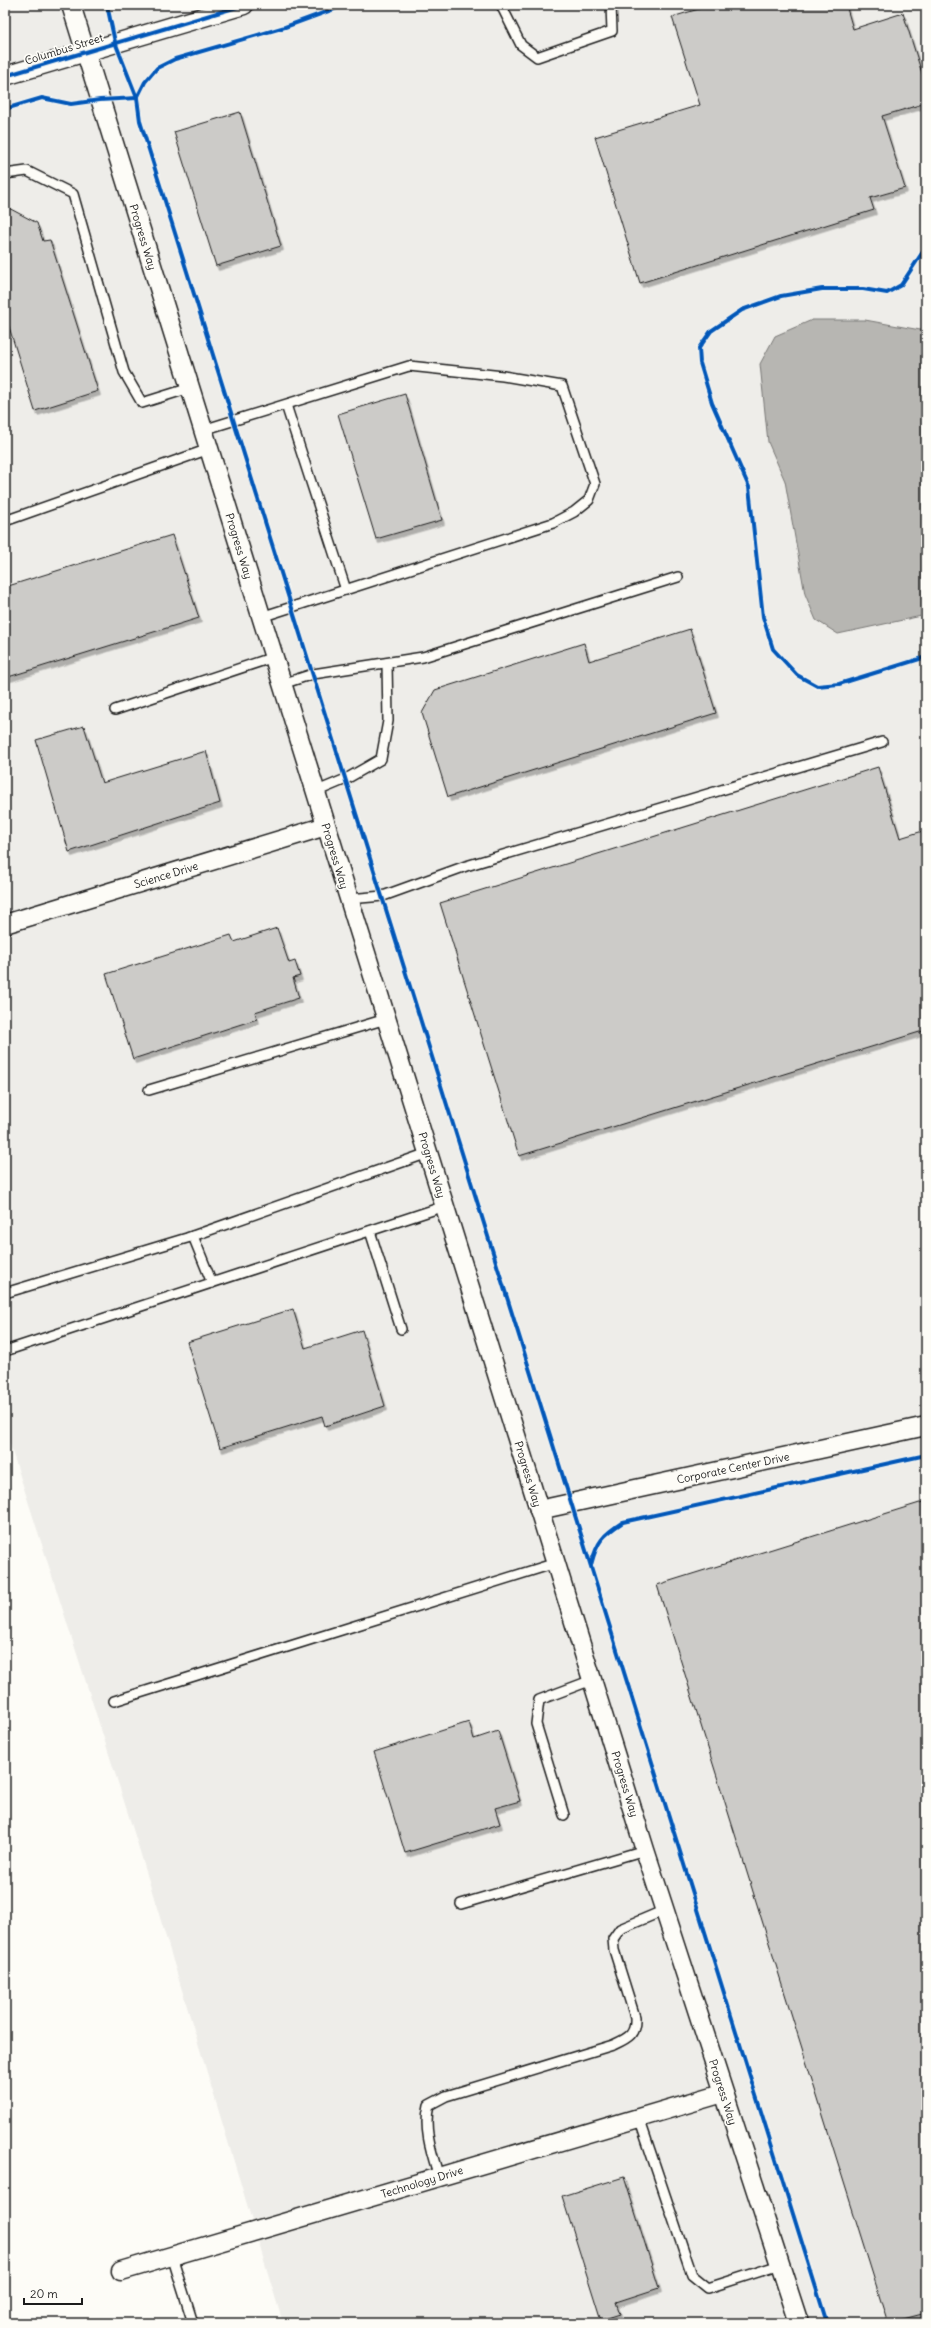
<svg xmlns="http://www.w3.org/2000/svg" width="931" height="2328" viewBox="0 0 931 2328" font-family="Delius,sans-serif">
  <defs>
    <filter id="shadow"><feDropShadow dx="2.5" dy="4.5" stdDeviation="0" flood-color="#0004"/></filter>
  </defs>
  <rect width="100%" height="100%" fill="#fdfcf7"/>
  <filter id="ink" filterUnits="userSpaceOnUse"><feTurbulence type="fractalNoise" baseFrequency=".025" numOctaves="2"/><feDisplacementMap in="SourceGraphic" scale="8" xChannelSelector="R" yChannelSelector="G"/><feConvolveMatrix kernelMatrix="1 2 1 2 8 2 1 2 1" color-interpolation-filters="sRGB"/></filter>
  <g filter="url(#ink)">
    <polygon fill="#eeede9" points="5,5 926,5 926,2323 283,2323 138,1845 5,1429"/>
    <polygon fill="#b7b6b2" stroke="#797876" points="812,320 865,320 926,331 926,615 838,634 816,620 805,594 785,481 768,442 760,364 775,336"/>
    <g fill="#cccbc8" stroke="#1c1c1c" filter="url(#shadow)">
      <polygon points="712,5 846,5 853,29 903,13 926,86 926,103 882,116 905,188 870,198 874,210 640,283 595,137 700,105 672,17"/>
      <polygon points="240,112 281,246 216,266 174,132"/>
      <polygon points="5,206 37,223 43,241 50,240 98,391 35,411 5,314"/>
      <polygon points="405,394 442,520 376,539 338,414"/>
      <polygon points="172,535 199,618 5,678 5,587"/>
      <polygon points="690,629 716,713 448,797 422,713 435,690 584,643 589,661"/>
      <polygon points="84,726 102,783 206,751 220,803 69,852 36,740"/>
      <polygon points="878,767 900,838 926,830 926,1030 519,1156 440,903"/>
      <polygon points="277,928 289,963 295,961 300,976 293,978 299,998 255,1012 257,1019 133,1059 106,974 231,935 234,942"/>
      <polygon points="293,1309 305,1348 362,1330 385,1406 325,1426 322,1416 220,1448 187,1342"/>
      <polygon points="926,1501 926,2313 888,2323 657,1585"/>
      <polygon points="469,1722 474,1739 498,1731 520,1801 495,1808 500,1824 405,1853 374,1752"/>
      <polygon points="624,2177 659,2288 616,2302 620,2314 601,2320 562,2196"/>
    </g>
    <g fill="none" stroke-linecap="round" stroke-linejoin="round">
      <g stroke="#1c1c1c" stroke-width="12">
        <g id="lane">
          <polyline points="501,5 521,45 537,57 612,31 611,5"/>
          <polyline points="5,174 27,171 73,194 124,372 142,403 190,388"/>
          <polyline points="286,405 346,590"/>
          <polyline points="203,430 409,366 503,376 562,386 595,484 589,500 574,512 553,523 261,617"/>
          <polyline points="5,521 209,449"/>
          <polyline points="282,684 313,674 423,657 678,577"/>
          <polyline points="115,710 274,657"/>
          <polyline points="315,792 346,779 381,759 388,721 387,663"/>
          <polyline points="349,899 383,896 466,866 882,742"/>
          <polyline points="149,1090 386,1019"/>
          <polyline points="370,1231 401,1329"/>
          <polyline points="193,1236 212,1283"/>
          <polyline points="5,1293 187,1238 428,1153"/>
          <polyline points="5,1351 445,1206"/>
          <polyline points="114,1701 556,1563"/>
          <polyline points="564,1815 536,1724 539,1700 592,1680"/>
          <polyline points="461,1904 645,1850"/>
          <polyline points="639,2118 692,2275 708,2288 780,2265"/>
          <path d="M 439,2177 C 432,2154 423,2129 429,2105 L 446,2096 L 613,2045 C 628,2038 636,2035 635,2017 L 614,1950 L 613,1939 L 620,1929 L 665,1910"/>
          <polyline points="172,2256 193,2323"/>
        </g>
      </g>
      <g stroke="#1c1c1c" stroke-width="21">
        <g id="street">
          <polyline points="71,5 645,1850 799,2323"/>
          <polyline points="5,76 244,5"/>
          <polyline points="5,924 326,826"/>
          <polyline points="539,1510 926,1426"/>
          <polyline points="121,2271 723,2093"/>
        </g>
      </g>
      <use href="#lane" stroke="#fdfcf7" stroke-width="9"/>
      <use href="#street" stroke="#fdfcf7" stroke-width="18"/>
      <g stroke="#fdfcf7" stroke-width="6">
        <g id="cycleway">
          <polyline points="107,5 115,42 137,98 140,121 827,2323"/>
          <polyline points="5,76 244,5"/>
          <polyline points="137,98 145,82 157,68 175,59 285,27 345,5"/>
          <polyline points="5,109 42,98 71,104 100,100 137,98"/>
          <polyline points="926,247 901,285 887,293 863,289 822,289 781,296 742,310 711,331 699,348 700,363 712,403 749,487 763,617 773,649 797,675 817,686 839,684 926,657"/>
          <path d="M 591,1565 C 597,1541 603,1535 623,1522 L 926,1455"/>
        </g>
      </g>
      <use href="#cycleway" stroke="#0057b8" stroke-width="4"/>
    </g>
  </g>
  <g text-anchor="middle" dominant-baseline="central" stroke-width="3.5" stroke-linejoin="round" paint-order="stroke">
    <g font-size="11" fill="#1c1c1c" stroke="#fdfcf7">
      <text transform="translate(64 49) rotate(-17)">Columbus Street</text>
      <text transform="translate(143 237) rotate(73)">Progress Way</text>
      <text transform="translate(239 546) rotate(73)">Progress Way</text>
      <text transform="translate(335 856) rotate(73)">Progress Way</text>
      <text transform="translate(166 875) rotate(-17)">Science Drive</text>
      <text transform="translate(432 1165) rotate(73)">Progress Way</text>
      <text transform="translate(733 1468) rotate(-12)">Corporate Center Drive</text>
      <text transform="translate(528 1474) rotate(73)">Progress Way</text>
      <text transform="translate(625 1784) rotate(73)">Progress Way</text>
      <text transform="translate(723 2092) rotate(72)">Progress Way</text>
      <text transform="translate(422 2182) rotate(-17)">Technology Drive</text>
    </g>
  </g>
  <rect width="931" height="2328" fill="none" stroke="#fdfcf7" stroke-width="20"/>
  <rect x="10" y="10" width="911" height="2308" fill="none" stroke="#1c1c1c" stroke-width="1.5" filter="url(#ink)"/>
  <path d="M24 2298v6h58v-6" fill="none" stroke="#1c1c1c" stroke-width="2"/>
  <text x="30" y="2298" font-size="12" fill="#1c1c1c" stroke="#fdfcf7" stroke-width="3" paint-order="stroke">20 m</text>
</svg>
